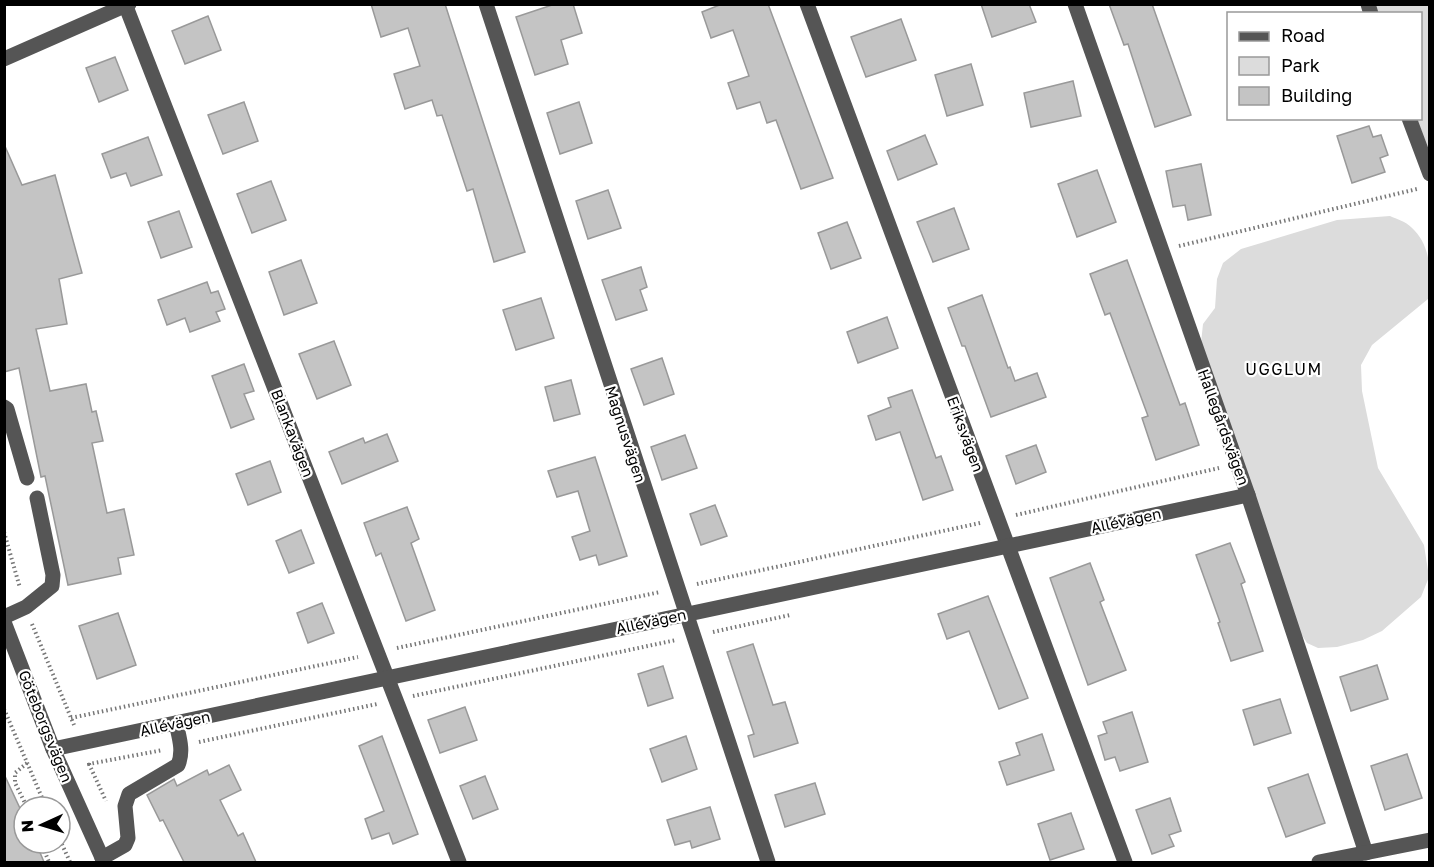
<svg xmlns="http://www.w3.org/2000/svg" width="1434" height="867" viewBox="0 0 1434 867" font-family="'Golos Text',sans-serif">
  <rect width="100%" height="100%" fill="#fff"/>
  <g fill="#dcdcdc">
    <polygon points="1375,5 1429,5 1429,151 1417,119 1420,118 1420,14 1378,13"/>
    <path d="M 1390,216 C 1397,219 1406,222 1411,227 C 1432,246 1431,273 1428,299 L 1372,345 L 1361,365 L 1362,391 L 1378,468 L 1424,545 L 1429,577 L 1421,597 L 1382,631 L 1363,640 L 1337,647 L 1318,648 L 1307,643 L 1296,626 L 1201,343 L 1203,324 L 1215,308 L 1217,279 L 1223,263 L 1241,249 L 1337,220 Z"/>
  </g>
  <g fill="#c4c4c4" stroke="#999" stroke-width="1.5">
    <polygon points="371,4 445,4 525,252 494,262 473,189 467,191 442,115 437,116 432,100 405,109 394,74 420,66 408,28 381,37"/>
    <polygon points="555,4 573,4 582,33 561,40 568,64 535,75 516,17"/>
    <polygon points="722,4 768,4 833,178 801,189 776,120 767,123 760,102 737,109 728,83 749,76 733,30 711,38 702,12"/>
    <polygon points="981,4 1029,4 1036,22 992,37"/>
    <polygon points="1109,4 1152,4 1191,115 1155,127 1128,44 1124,45"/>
    <polygon points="208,16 221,50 185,64 172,31"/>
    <polygon points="901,19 916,60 866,77 851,37"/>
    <polygon points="115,57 128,90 99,102 86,68"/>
    <polygon points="971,64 983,105 947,116 935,75"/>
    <polygon points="1073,81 1081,116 1031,127 1024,93"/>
    <polygon points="244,102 258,141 223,154 208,115"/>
    <polygon points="579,102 592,143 560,154 547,113"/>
    <polygon points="1369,126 1373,137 1381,135 1388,155 1380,158 1385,172 1352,183 1337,136"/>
    <polygon points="925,135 937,164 898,180 887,151"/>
    <polygon points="148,137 162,175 131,186 126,173 111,178 102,154"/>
    <polygon points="4,144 22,185 55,175 82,273 59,279 67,324 36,329 50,391 86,384 92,412 96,411 103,441 92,443 107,513 124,509 134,555 118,558 121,574 68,585 45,476 41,477 19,368 4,372"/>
    <polygon points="1201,164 1211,215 1188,220 1185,205 1173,207 1166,171"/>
    <polygon points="1097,170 1116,222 1077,237 1058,184"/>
    <polygon points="271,181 286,220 252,233 237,194"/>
    <polygon points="608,190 621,228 588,239 576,201"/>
    <polygon points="954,208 969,249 933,262 917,222"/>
    <polygon points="179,211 192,247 161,258 148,222"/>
    <polygon points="847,222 861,258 831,269 818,233"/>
    <polygon points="301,260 317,303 284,315 269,272"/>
    <polygon points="1127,260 1180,405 1185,403 1199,445 1156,460 1142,418 1148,416 1110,313 1105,315 1090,274"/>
    <polygon points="641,267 647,287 640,290 647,310 616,320 602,280"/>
    <polygon points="207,282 211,293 218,291 225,309 216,312 220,321 190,332 185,318 167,325 158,300"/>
    <polygon points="982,295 1008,368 1010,367 1015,381 1037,373 1046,397 991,417 965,346 962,346 948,308"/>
    <polygon points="541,298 554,338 516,350 503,310"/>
    <polygon points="887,317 898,348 858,363 847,332"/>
    <polygon points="334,341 351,385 317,399 299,354"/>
    <polygon points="662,358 674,394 644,405 631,369"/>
    <polygon points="244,364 254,391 244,394 254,419 231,428 212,376"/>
    <polygon points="571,380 580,414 554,421 545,387"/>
    <polygon points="912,390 936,458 941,456 953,490 923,500 900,432 876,440 868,416 891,407 888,398"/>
    <polygon points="387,434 398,461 342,484 329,452 363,438 365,443"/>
    <polygon points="685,435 697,468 662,480 651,447"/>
    <polygon points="1036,445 1046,472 1016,484 1006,456"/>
    <polygon points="595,457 627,556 599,565 596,555 580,560 572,537 590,531 578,491 557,497 548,471"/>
    <polygon points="270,461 281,492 248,505 236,474"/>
    <polygon points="715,505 727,536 701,545 690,514"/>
    <polygon points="407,507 419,539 411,543 435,610 406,621 381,553 376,556 364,523"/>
    <polygon points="301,530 314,563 289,573 276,541"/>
    <polygon points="1230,543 1245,582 1241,584 1263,651 1231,661 1218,623 1220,622 1196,555"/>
    <polygon points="1090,563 1104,600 1100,602 1126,670 1088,685 1050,578"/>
    <polygon points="988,596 1028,698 999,709 969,631 947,639 938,614"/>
    <polygon points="322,603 334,633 308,643 297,613"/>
    <polygon points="118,613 136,665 97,679 79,626"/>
    <polygon points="753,644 773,705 785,702 798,743 754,757 748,736 754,734 727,652"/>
    <polygon points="1377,665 1388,699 1351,711 1340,677"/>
    <polygon points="663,666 673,698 648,706 638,674"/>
    <polygon points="1280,699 1291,733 1254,745 1243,710"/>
    <polygon points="465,707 477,740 440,753 428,720"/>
    <polygon points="1132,712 1148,762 1120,771 1115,757 1105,760 1098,736 1107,733 1103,722"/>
    <polygon points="1042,734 1054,770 1007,785 999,762 1020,755 1016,743"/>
    <polygon points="382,736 418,834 393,844 389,833 372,839 365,819 384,811 359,746"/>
    <polygon points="686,736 697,769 662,782 650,749"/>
    <polygon points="1407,754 1422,798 1385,810 1371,766"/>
    <polygon points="229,765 241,790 220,800 238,836 243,833 256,862 184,862 163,820 160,821 147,795 174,779 177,786 207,770 209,775"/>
    <polygon points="4,774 24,817 24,843 36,843 44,862 4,862"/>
    <polygon points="1308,774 1325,823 1286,837 1268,788"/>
    <polygon points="485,776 498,809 473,819 460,786"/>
    <polygon points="815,783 825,814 785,827 775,795"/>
    <polygon points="1170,798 1181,831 1169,835 1174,846 1152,854 1136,810"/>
    <polygon points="710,807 720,839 692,848 690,841 675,845 667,820"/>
    <polygon points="1071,813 1084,849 1050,860 1038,824"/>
  </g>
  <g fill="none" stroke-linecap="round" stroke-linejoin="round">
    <g stroke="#777" stroke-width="4" stroke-dasharray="1.5 3" stroke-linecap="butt">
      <polyline points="1179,246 1417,189"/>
      <polyline points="1016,515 1219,468"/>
      <polyline points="4,532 20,588"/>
      <polyline points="697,584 980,523"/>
      <polyline points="32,624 74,725"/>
      <polyline points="713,632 790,615"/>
      <polyline points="397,648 660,592"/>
      <polyline points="413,696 676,640"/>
      <polyline points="4,709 46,807"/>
      <polyline points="71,718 358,657"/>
      <polyline points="199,742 377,704"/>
      <polyline points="27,763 15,773 15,783 27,807"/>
      <polyline points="89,763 89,764 163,750"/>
      <polyline points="89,764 106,801"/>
      <polyline points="60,840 70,862"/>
      <polyline points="41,843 49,862"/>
      <polyline points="38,849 52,843"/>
    </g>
    <g stroke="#555" stroke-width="15">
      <polyline points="125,4 459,862"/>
      <polyline points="486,4 768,862"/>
      <polyline points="807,4 1125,862"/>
      <polyline points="1075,4 1248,495 1366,853"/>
      <polyline points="1368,4 1371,14"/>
      <polyline points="4,59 129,4"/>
      <polyline points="1409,118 1430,174"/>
      <polyline points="4,407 7,409 27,478"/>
      <polyline points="4,617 26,607 52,586 53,575 37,498"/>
      <polyline points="4,622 53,749 104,862"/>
      <polyline points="53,749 1248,495"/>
      <path d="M 102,858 L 125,845 L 128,838 L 125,806 L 129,794 L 178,765 C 184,751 179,737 176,723"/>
      <polyline points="1319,862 1430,840"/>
    </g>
  </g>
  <g text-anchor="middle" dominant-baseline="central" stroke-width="4.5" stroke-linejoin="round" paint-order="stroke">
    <g font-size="15" fill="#000" stroke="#fff">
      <text transform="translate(1224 427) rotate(70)">Hallegårdsvägen</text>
      <text transform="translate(293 433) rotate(69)">Blankavägen</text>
      <text transform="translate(626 434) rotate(72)">Magnusvägen</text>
      <text transform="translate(966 434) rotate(70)">Eriksvägen</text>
      <text transform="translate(1126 520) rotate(-12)">Allévägen</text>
      <text transform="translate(651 621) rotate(-12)">Allévägen</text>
      <text transform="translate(175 723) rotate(-12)">Allévägen</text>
      <text transform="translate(46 726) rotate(68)">Göteborgsvägen</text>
    </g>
    <g font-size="16" letter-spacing="1.5" fill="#000" stroke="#fff">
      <text x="1284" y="369">UGGLUM</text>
    </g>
  </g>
  <rect width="1434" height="867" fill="none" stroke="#000000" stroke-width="12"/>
  <rect x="1227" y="12" width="195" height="108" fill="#ffffff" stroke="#999999" stroke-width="1.5"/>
  <rect x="1239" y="32" width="30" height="9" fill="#555555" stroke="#999999" stroke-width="1.5"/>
  <text x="1281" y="42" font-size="18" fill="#000000">Road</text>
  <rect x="1239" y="57" width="30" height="18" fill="#dcdcdc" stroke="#999999" stroke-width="1.5"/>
  <text x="1281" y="72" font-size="18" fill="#000000">Park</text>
  <rect x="1239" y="87" width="30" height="18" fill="#c4c4c4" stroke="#999999" stroke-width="1.5"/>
  <text x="1281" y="102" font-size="18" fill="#000000">Building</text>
  <g transform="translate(42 825) rotate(266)"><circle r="28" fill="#ffffff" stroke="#999999" stroke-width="1.5"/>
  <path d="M0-4.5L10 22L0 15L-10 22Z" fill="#000000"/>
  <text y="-9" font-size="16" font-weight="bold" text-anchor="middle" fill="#000000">N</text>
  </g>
</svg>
